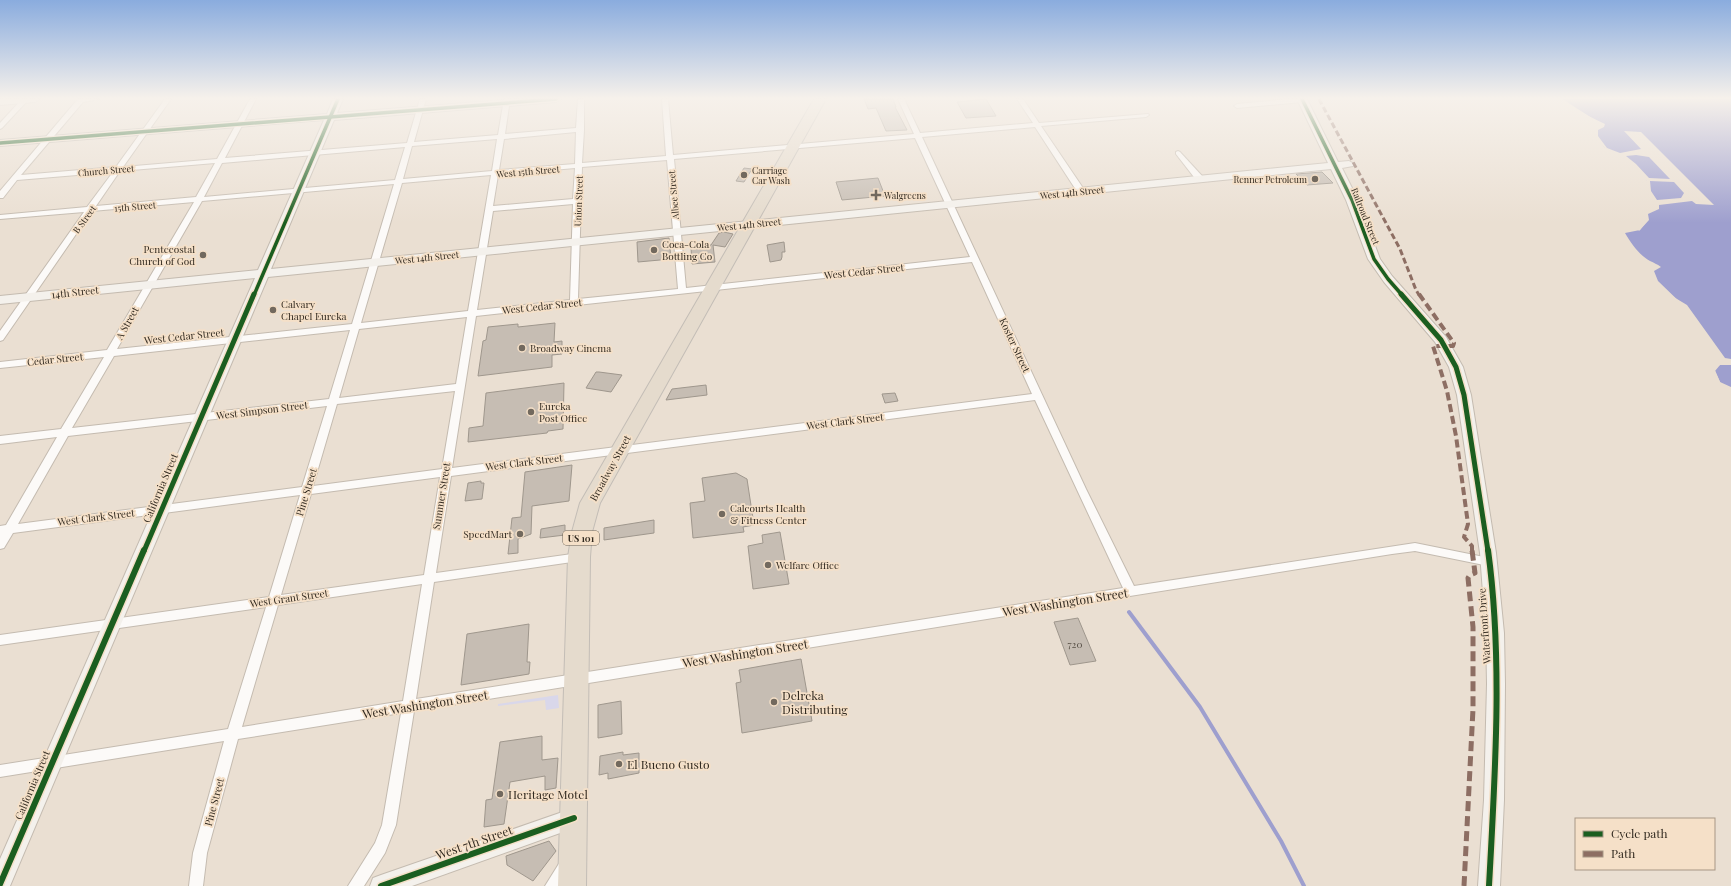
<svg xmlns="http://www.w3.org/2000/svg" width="1731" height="886" viewBox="0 0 1731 886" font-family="'Playfair Display',serif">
  <rect width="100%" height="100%" fill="#eadfd2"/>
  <polygon fill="#d9d7ea" points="558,695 559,708 546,710 545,700 498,706 498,704"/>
  <path fill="#9e9fce" d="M 1562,99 L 1731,99 L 1731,388 L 1721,384 L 1714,368 L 1720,365 L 1720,357 L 1687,309 L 1658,281 L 1654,271 L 1661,267 C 1657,264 1654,263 1650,261 C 1639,255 1631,243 1625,233 L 1640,230 L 1647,221 L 1644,212 L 1658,208 L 1649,191 L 1649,183 L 1630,160 L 1604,147 L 1595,136 L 1597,130 L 1603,125 Z"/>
  <g fill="#eadfd2" fill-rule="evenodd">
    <path d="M 1560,99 L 1563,99 L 1582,113 L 1605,124 L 1604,127 L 1598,130 L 1598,136 L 1607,148 L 1620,153 L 1641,149 L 1624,131 L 1641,132 L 1714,205 L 1696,204 L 1692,201 L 1659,205 L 1659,209 L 1648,214 L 1649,220 L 1639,231 L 1638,229 L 1645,221 L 1642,211 L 1655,207 L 1647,192 L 1647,183 L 1645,181 L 1647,181 L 1642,177 L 1628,161 L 1605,148 L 1597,141 L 1593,136 L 1595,129 L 1600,124 L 1574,111 ZM 1636,155 L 1649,157 L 1670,179 L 1649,178 L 1636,164 L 1626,156 ZM 1650,181 L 1674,182 L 1684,193 L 1681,198 L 1657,200 L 1651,191 Z"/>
    <polygon points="1667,293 1687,305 1725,358 1731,359 1731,365 1720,365 1715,371 1720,382 1731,387 1731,390 1719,385 1712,368 1715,365 1719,365 1718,358 1685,310"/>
  </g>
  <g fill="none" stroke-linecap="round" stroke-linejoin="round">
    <polyline stroke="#9e9fce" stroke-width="4" points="1129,612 1200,707 1281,841 1304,886"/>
  </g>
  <g fill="#c6bdb3" stroke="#9f978d">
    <polygon points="864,99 893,99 896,107 895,107 907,130 886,131 876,108 868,109"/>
    <polygon points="986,99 996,116 966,118 957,102"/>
    <polygon points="744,168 752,169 744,182 736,181"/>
    <polygon points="1322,172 1333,183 1307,185 1296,174"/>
    <polygon points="878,178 885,196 842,200 836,182"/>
    <polygon points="724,232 733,234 725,247 713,245 715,262 692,264 691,247 711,245 719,233"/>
    <polygon points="669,238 671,259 638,262 637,242"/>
    <polygon points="784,242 785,252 782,252 782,257 781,260 770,262 767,245"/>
    <polygon points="555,323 554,342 562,341 562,354 552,355 552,367 478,376 483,341 486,340 488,327 518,324 518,327"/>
    <polygon points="596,372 599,372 622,375 611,392 586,388"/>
    <polygon points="564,383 563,429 548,431 547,433 468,442 469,428 483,426 486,393"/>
    <polygon points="706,385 707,395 666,400 672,389"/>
    <polygon points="895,393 898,401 885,403 882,394"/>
    <polygon points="572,465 569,501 532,506 531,534 518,539 518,553 508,554 512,518 521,517 525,472"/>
    <polygon points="736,473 747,479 754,525 743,527 744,532 693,538 690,503 705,501 702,478"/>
    <polygon points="481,481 481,483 484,483 482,499 465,501 468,483"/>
    <polygon points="654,520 654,533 604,540 604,528"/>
    <polygon points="565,525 565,535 540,538 541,529"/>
    <polygon points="780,532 789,584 753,589 748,546 763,543 762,535"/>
    <polygon points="1078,618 1096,661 1070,665 1054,622"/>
    <polygon points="529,624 527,662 530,662 529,674 461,685 467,634"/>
    <polygon points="801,659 812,721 742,733 736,683 741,682 739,670"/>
    <polygon points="621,701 622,734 598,738 598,705"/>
    <polygon points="542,736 542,760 558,758 556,788 545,790 545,776 510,782 504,824 484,827 486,800 492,799 500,742"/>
    <polygon points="623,752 623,755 639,753 639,773 608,779 608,773 599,775 600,756"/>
    <polygon points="549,841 556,851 533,881 507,865 506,856"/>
  </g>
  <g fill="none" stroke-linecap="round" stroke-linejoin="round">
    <g stroke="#c4bbb0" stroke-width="2">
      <g id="street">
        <polygon points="22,99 29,99 2,128 0,129 0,123"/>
        <path d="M 78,99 L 99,99 L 83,102 L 21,175 L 116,167 L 165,99 L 171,99 L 123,167 L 217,159 L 250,99 L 256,99 L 225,158 L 407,143 L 420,99 L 426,99 L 414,142 L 498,135 L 504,99 L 510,99 L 505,134 L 576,128 L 578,99 L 584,99 L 584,130 L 582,163 L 666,156 L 662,99 L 668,99 L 673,155 L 914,134 L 898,99 L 904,99 L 920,133 L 1033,123 L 1017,99 L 1023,99 L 1039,123 L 1148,114 L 1149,115 L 1146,117 L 1041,126 L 1085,191 L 1081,193 L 1078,193 L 1035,127 L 922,137 L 1086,489 L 1134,586 L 1415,543 L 1489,558 L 1493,559 L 1495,562 L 1493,565 L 1489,566 L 1415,551 L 1392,554 L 414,711 L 396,825 L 385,853 L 364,886 L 348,886 L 375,843 L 382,825 L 401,713 L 238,739 L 207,853 L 203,886 L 189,886 L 193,853 L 224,741 L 0,777 L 0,765 L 228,729 L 266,607 L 0,645 L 0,635 L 269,597 L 300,495 L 13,533 L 4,548 L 0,549 L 0,526 L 6,525 L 57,437 L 0,444 L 0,436 L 61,429 L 104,357 L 0,368 L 0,362 L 107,350 L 194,202 L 92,211 L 3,340 L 0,341 L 0,331 L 84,212 L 0,219 L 0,215 L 87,207 L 113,172 L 17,180 L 3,198 L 0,198 L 0,191 ZM 576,132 L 575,164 L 499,170 L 504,139 ZM 915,138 L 970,257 L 686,288 L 674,159 ZM 497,139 L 492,171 L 403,179 L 412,146 ZM 405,147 L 395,180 L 204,197 L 222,163 ZM 667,160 L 678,289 L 578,299 L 582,167 ZM 215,163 L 196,197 L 96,206 L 120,171 ZM 575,168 L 573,199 L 493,206 L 498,175 ZM 491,175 L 468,311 L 361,323 L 402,183 ZM 394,184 L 352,324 L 117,349 L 202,201 ZM 573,204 L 570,300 L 477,310 L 493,211 ZM 972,262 L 1032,394 L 452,468 L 476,316 ZM 467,317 L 456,384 L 339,398 L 359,329 ZM 350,330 L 329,399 L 72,428 L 114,356 ZM 455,391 L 442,469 L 313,486 L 337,404 ZM 1035,400 L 1123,588 L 416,699 L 434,582 L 579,561 L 583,560 L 585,557 L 583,554 L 579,553 L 436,573 L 451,476 ZM 327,406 L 302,487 L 18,524 L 68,436 ZM 440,477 L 424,575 L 281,595 L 311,494 ZM 422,584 L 403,701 L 242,727 L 278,605 Z"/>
        <polygon points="1289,99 1305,100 1302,102 1237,108 1234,106 1237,104"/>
        <polygon points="1178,151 1180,152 1203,177 1203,181 1197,181 1176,154 1176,152"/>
        <polygon points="565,860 570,862 572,867 561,886 545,886 560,862"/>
      </g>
    </g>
    <g stroke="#c4bbb0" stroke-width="2">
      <g id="secondary">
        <polygon points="0,99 40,99 35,102 0,105"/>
        <polygon points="333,99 343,99 337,113 516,99 561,99 556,102 334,120 271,269 1328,163 1297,99 1307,99 1338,162 1349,161 1354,164 1353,166 1342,168 1358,200 1380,259 1392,276 1446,337 1463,367 1471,395 1496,553 1504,633 1505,684 1504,800 1500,886 1478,886 1484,800 1487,684 1486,633 1480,553 1457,395 1449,367 1435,342 1384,282 1368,259 1346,200 1331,169 268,277 10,886 0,886 0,859 255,278 0,304 0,296 258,270 324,120 0,146 0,140 327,114"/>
        <polygon points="574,808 581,811 584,818 581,825 574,828 412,886 370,886 373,878 381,875"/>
      </g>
    </g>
    <g stroke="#c3bdb6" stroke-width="2">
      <polygon id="highway" points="814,99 826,99 600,503 592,532 590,557 586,886 558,886 568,557 572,532 580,503"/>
    </g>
    <use href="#street" fill="#fcfaf8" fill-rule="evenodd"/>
    <use href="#secondary" fill="#f4f1ec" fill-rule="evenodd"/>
    <use href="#highway" fill="#e5dbcd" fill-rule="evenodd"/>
    <polyline stroke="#8d6e63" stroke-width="3" stroke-dasharray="6 3" stroke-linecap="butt" points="1319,99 1400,249 1416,290 1419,295"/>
    <polyline stroke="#8d6e63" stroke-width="4" stroke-dasharray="8 4" stroke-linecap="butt" points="1419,294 1454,343 1453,346 1433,346 1447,391 1456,436 1468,524 1464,537 1472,546 1472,551"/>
    <polyline stroke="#8d6e63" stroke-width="5" stroke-dasharray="10 5" stroke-linecap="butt" points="1464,886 1473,709 1473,627 1468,578 1470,575 1475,573 1472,550"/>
    <g stroke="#f5e0c8" stroke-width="5.5">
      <g id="cycleway-far2">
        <polyline points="1302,99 1352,200 1374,259 1388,279 1402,295"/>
        <polyline points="0,143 556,99"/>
        <polyline points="254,295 338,99"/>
      </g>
    </g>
    <g stroke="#f5e0c8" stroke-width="8">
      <g id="cycleway-far1">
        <polyline points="1401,294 1441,340 1456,367 1464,395 1488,551"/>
        <polyline points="144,551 254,294"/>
      </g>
    </g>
    <g stroke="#f5e0c8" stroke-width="9">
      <g id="cycleway">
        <path d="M 1488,550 C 1503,660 1495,775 1489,886"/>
        <polyline points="0,884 144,550"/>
        <polyline points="381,886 574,818"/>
      </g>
    </g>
    <use href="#cycleway-far2" stroke="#1b5e20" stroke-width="3.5"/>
    <use href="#cycleway-far1" stroke="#1b5e20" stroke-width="5"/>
    <use href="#cycleway" stroke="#1b5e20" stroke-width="6"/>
  </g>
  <linearGradient id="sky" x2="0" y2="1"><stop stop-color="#8aacde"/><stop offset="0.44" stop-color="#f6f1eb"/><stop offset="1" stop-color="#f6f1eb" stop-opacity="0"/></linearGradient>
  <rect width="1731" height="223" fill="url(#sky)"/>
  <g fill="#72695e" stroke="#f5e0c8" stroke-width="1.5">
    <circle cx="744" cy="175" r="4"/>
    <circle cx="1315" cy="179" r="4"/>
    <path d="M874 189h4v4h4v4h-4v4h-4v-4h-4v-4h4z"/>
    <circle cx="654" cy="250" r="4"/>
    <circle cx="203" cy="255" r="4"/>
    <circle cx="273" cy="310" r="4"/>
    <circle cx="522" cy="348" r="4"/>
    <circle cx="531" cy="412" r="4"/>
    <circle cx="722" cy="514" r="4"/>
    <circle cx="520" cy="534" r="4"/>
    <circle cx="768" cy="565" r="4"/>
    <circle cx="774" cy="702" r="4"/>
    <circle cx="619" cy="764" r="4"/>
    <circle cx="500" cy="794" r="4"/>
  </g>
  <g text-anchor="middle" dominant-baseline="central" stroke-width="3.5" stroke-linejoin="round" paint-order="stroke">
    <g font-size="9" fill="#322a20" stroke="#f5e0c8">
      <text transform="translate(106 170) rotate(-5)">Church Street</text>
      <text transform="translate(528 171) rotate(-5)">West 15th Street</text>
      <text transform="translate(1072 192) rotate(-6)">West 14th Street</text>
      <text transform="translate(673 195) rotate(-95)">Albee Street</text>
      <text transform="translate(578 201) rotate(-88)">Union Street</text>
      <text transform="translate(135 206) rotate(-5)">15th Street</text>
      <text transform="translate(1366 216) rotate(68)">Railroad Street</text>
      <text transform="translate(84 219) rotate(-54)">B Street</text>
      <text transform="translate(749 224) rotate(-6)">West 14th Street</text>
      <text transform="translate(427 257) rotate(-6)">West 14th Street</text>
    </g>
    <g font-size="9" fill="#322a20" stroke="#f5e0c8" text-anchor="start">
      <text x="752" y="170">Carriage<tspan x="752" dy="10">Car Wash</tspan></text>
      <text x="1307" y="179" text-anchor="end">Renner Petroleum</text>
      <text x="884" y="195">Walgreens</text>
    </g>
    <rect fill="#f5e0c8" stroke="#6c6152" stroke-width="1" x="563" y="531" width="36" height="14" rx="3"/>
    <g font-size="9" font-weight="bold" fill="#322a20">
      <text x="581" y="538">US 101</text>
    </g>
    <g font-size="10" fill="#322a20" stroke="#f5e0c8" text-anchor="start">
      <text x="662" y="244">Coca-Cola<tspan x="662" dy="12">Bottling Co</tspan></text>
      <text x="195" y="249" text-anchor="end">Pentecostal<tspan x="195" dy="12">Church of God</tspan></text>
      <text x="281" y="304">Calvary<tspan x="281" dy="12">Chapel Eureka</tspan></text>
      <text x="530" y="348">Broadway Cinema</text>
      <text x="539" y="406">Eureka<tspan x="539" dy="12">Post Office</tspan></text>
      <text x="730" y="508">Calcourts Health<tspan x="730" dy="12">&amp; Fitness Center</tspan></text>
      <text x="512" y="534" text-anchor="end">SpeedMart</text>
      <text x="776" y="565">Welfare Office</text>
    </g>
    <g font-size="10" fill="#322a20" stroke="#f5e0c8">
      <text transform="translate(864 271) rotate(-6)">West Cedar Street</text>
      <text transform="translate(75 292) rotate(-6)">14th Street</text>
      <text transform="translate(542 306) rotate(-6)">West Cedar Street</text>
      <text transform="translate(127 323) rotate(-61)">A Street</text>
      <text transform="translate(184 336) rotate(-6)">West Cedar Street</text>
      <text transform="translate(1015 345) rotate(65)">Koster Street</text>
      <text transform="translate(55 359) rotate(-6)">Cedar Street</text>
      <text transform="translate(262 410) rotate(-7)">West Simpson Street</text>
      <text transform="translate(845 421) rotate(-7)">West Clark Street</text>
      <text transform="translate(524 462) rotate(-7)">West Clark Street</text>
      <text transform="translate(610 468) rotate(-61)">Broadway Street</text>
      <text transform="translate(160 488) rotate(-67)">California Street</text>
      <text transform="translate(306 492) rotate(-73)">Pine Street</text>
      <text transform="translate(441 496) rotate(-81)">Summer Street</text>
      <text transform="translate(96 517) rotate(-7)">West Clark Street</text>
      <text transform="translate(289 598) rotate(-8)">West Grant Street</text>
      <text transform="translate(1484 626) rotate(-94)">Waterfront Drive</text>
      <text transform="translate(32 785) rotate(-67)">California Street</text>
      <text transform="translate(214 802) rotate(-75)">Pine Street</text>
    </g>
    <g font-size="10" fill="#574f45">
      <text x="1075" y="644">720</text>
    </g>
    <g font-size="12" fill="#322a20" stroke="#f5e0c8">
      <text transform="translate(1065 602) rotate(-9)">West Washington Street</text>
      <text transform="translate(745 653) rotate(-9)">West Washington Street</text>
      <text transform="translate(425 704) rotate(-9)">West Washington Street</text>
      <text transform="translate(474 842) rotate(-19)">West 7th Street</text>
    </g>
    <g font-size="12" fill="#322a20" stroke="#f5e0c8" text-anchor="start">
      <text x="782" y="695">Delreka<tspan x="782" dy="14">Distributing</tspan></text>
      <text x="627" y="764">El Bueno Gusto</text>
      <text x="508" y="794">Heritage Motel</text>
    </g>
  </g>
  <rect x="1575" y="818" width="140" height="52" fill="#f5e0c8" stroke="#a79785"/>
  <rect x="1583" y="831" width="20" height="6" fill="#1b5e20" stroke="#a79785"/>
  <text x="1611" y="838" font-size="12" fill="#322a20">Cycle path</text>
  <rect x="1583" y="851" width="20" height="6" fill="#8d6e63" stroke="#a79785"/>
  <text x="1611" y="858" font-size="12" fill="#322a20">Path</text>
</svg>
